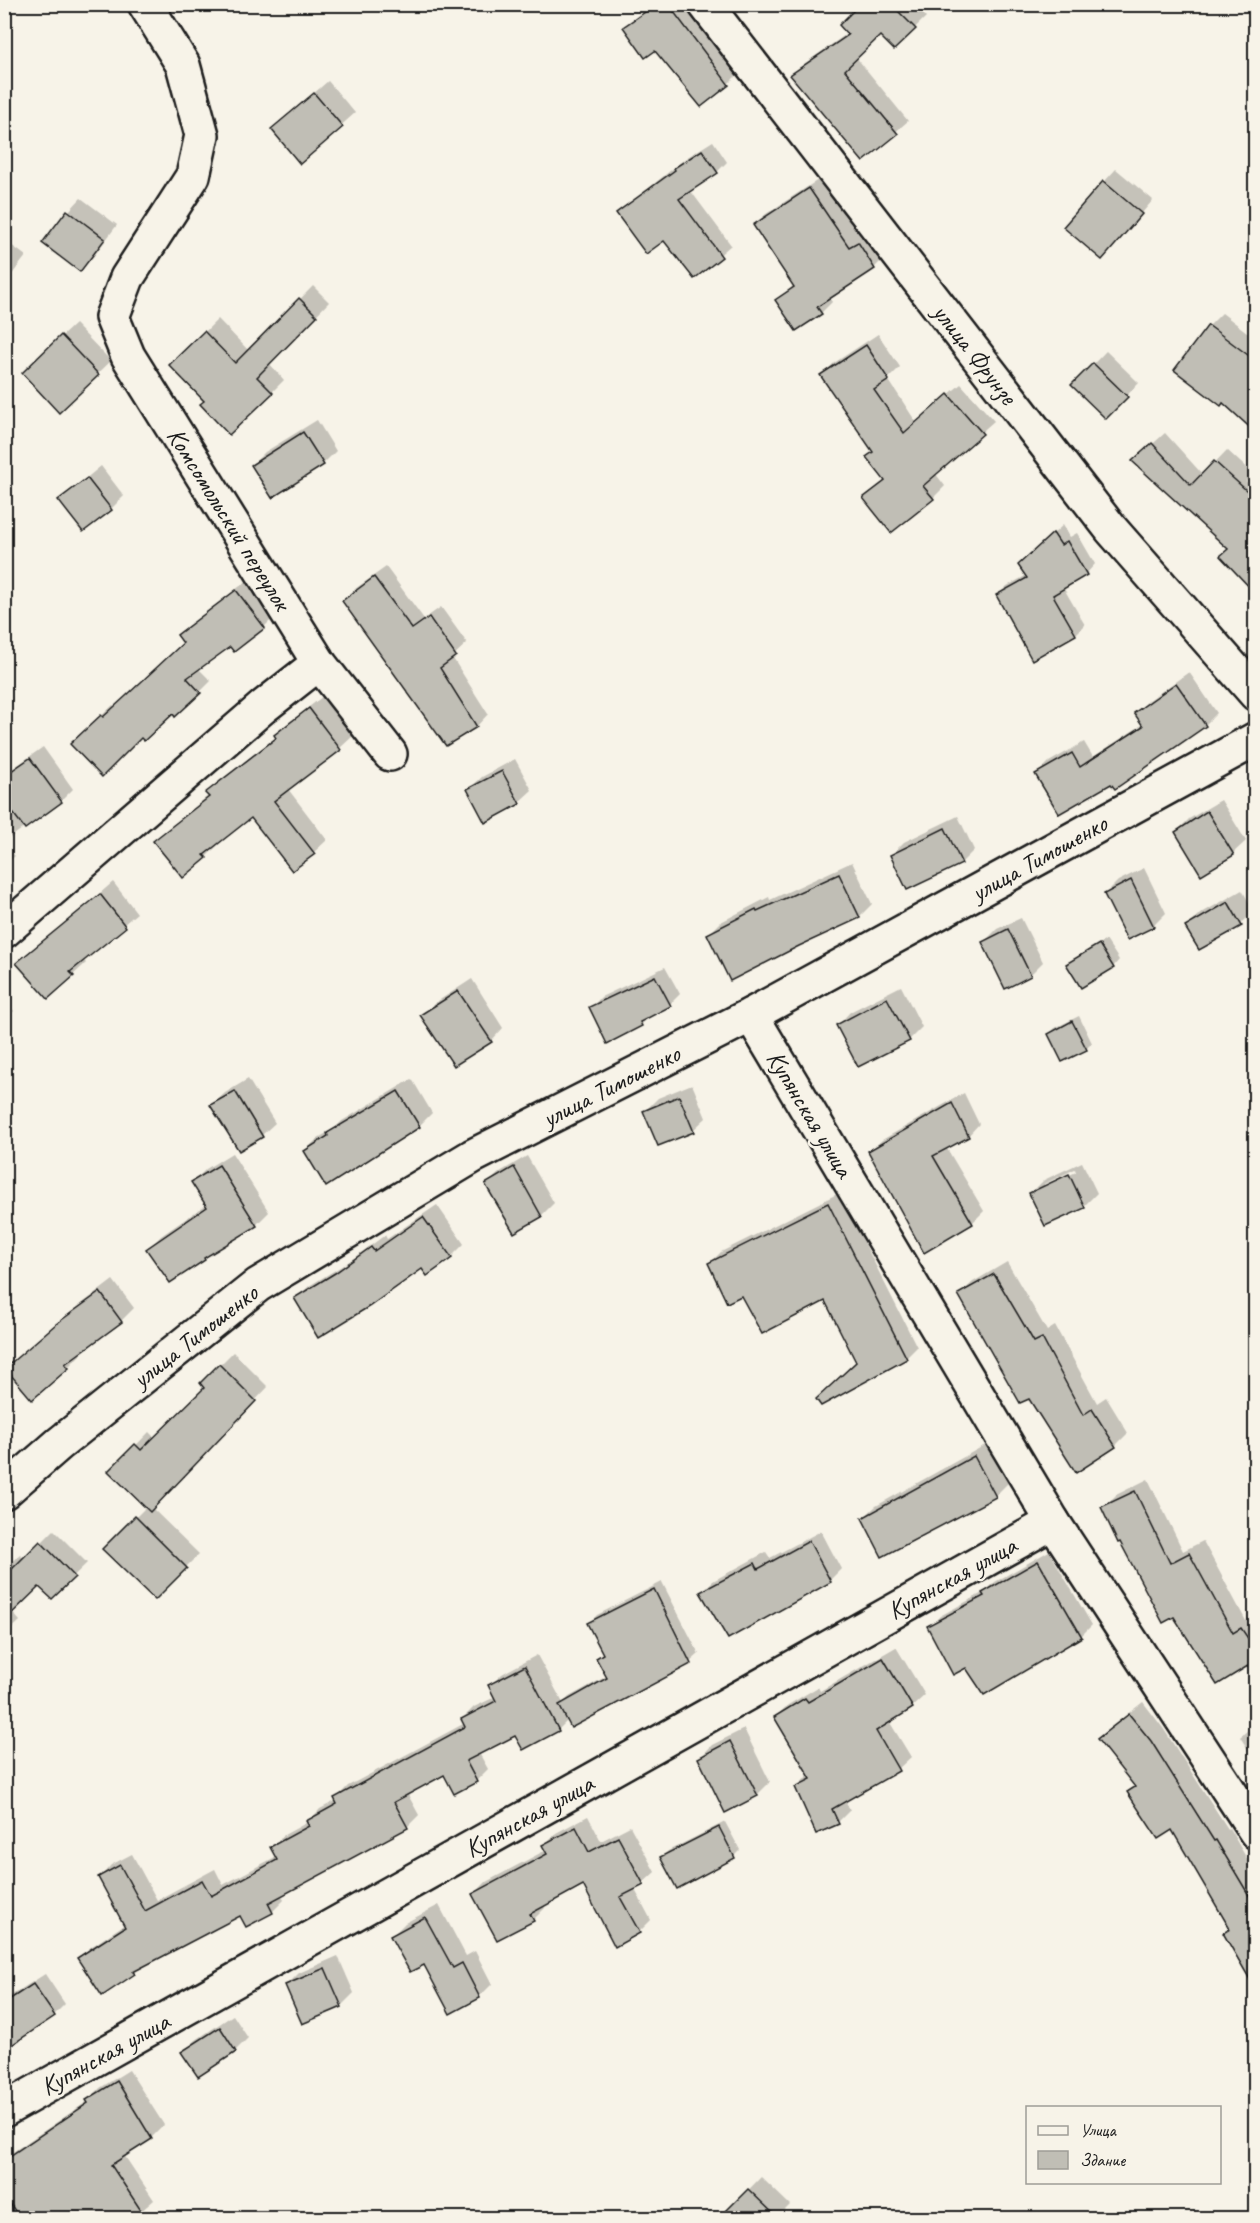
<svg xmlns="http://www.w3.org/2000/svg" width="1260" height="2223" viewBox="0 0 1260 2223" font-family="Caveat,sans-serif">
  <rect width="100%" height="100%" fill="#f7f3e8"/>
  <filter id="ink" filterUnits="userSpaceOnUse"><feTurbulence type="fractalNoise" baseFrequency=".0167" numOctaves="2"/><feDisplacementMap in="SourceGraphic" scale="12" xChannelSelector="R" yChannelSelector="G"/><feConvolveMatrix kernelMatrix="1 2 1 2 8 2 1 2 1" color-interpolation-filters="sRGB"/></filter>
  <g filter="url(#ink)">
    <g fill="#0003" fill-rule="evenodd">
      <polygon points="653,4 690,4 741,71 728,84 655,49 625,28 638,15"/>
      <polygon points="862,4 914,4 926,17 894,48 880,33 856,57 908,121 863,160 792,75 804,64 848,33"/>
      <polygon points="328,81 355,113 300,162 273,129"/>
      <polygon points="713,141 727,162 717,172 690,190 731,245 694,277 664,239 618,213 686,158"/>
      <polygon points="1116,169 1153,200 1115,245 1104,182"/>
      <polygon points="821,178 861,237 869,232 886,256 874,268 829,297 832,302 821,313 777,300 794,285 754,225 766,214"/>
      <polygon points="81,198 117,225 93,257 80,270 44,243 69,211"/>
      <polygon points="7,242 26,256 4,285 4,245"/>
      <polygon points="313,286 329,302 269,363 284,380 272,392 171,365 218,319 249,351"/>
      <polygon points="1222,313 1256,339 1256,431 1224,401 1209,326"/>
      <polygon points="75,324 111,361 59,411 36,360"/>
      <polygon points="878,334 900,367 888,379 916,422 961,384 994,421 935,473 945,486 933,498 865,499 886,479 874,452 822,375 834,363"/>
      <polygon points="1106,351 1139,383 1106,417 1073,385"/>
      <polygon points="317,420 336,451 323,464 272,496 252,465 265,452"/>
      <polygon points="1165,433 1203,475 1227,450 1253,474 1246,481 1256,491 1256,592 1230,549 1146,450"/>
      <polygon points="101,466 124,496 111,509 60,500"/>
      <polygon points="1063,525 1070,537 1077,533 1095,564 1086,574 1063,587 1085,625 1076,634 1033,658 998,595 1007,586 1027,575 1029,556"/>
      <polygon points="386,567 424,619 441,607 467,643 452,657 488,714 477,726 446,744 344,601 355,589"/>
      <polygon points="248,580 275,616 264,627 230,645 198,668 211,681 200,692 141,736 72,744 113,705 115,707 185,643 179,635 191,624"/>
      <polygon points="1189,672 1217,713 1205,725 1115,786 1112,782 1037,774 1049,762 1084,742 1093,757 1143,724 1136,713 1148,701"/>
      <polygon points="322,697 353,736 340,748 288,789 327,840 314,852 292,869 251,816 217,843 219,844 206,857 155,841 209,795 207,793 220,780 277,737 288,723"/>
      <polygon points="43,747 73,789 61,801 4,842 4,810 10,806 4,798 4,775"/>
      <polygon points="515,759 532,790 519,802 486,821 469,789 482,777"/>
      <polygon points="1221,800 1246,841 1233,853 1202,873 1176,832 1189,819"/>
      <polygon points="958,816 974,850 961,863 891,855 904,842"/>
      <polygon points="4,843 15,856 4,866"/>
      <polygon points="852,862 872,904 859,917 709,934 721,922 769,897 770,900"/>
      <polygon points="1144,868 1166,913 1153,926 1105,894 1118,881"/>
      <polygon points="113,882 137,913 83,959 86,963 73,975 19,963"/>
      <polygon points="1242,890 1254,911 1241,924 1199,948 1187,927 1200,914"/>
      <polygon points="1021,918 1043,962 1030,975 984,942 997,929"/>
      <polygon points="1106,940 1119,960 1113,967 1068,965 1074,959"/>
      <polygon points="665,967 680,994 670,1004 651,1015 641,1025 591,1008 601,997"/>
      <polygon points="472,979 503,1028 491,1041 422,1016 435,1003"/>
      <polygon points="901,986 922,1027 909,1040 838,1025 850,1012"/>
      <polygon points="4,1000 14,1011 4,1020"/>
      <polygon points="1079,1016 1092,1043 1086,1049 1049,1034 1055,1028"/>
      <polygon points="248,1079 275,1123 262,1135 240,1149 212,1105 225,1093"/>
      <polygon points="412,1079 432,1113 419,1126 305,1151 318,1138 334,1129 342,1121"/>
      <polygon points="692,1084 706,1118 693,1130 645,1111 658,1098"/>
      <polygon points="964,1093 979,1124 968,1136 946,1147 984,1211 972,1223 870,1151 882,1140"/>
      <polygon points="232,1153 269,1212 256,1225 211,1252 204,1259 148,1249 161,1236 207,1204 193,1182 206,1169"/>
      <polygon points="527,1156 554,1203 541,1216 514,1231 487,1184 500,1172"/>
      <path d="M 1082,1162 L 1097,1193 L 1084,1206 L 1031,1193 L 1044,1180 ZM 1075,1169 L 1076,1172 L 1044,1187 L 1044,1184 Z"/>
      <polygon points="839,1193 917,1347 906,1358 857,1361 825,1299 741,1294 710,1263 721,1252"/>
      <polygon points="437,1205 464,1244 451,1257 422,1267 296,1299 309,1286 350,1261 385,1235 387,1239"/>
      <polygon points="1007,1262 1047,1331 1055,1326 1097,1403 1106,1397 1128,1433 1115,1446 1076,1471 960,1294 973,1282"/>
      <polygon points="113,1280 134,1308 121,1321 79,1352 81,1354 68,1367 32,1398 11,1373 4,1379 4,1357 9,1365 71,1312"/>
      <polygon points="233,1352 268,1387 152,1508 199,1554 155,1598 104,1549 146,1507 111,1471 149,1432 155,1438 206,1388 202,1383"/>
      <polygon points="987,1444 1008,1483 995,1496 863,1518 876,1506"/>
      <polygon points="1148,1479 1183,1551 1203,1541 1246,1621 1254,1616 1256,1618 1256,1659 1103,1508 1116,1495"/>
      <polygon points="54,1530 87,1563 52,1597 39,1585 12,1612 20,1621 4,1636 4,1569 20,1554 25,1559"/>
      <polygon points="821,1531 841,1569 830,1580 701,1592 713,1581 766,1552 770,1558"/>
      <polygon points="1049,1551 1092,1625 1081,1636 967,1666 929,1627 940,1616 986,1591 995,1582"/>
      <polygon points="662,1582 699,1654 690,1662 572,1726 568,1720 558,1730 524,1748 516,1734 479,1753 488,1769 476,1781 444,1773 407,1793 419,1815 407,1827 281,1894 284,1900 272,1912 240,1914 141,1966 102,1994 79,1958 91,1947 125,1924 100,1877 111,1865 132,1854 157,1900 215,1869 223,1885 277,1856 272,1847 284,1835 308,1822 320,1809 337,1800 336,1798 348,1786 465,1723 462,1719 474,1707 495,1697 490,1686 502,1674 537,1655 563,1703 569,1697 607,1676 598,1658 604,1652 588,1624 597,1615"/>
      <polygon points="896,1647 925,1695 912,1707 889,1721 911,1757 898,1769 845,1800 850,1810 838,1822 797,1787 809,1774 775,1717 788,1705 818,1687 820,1691"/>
      <polygon points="1143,1702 1163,1728 1228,1829 1229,1828 1256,1874 1256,1987 1225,1933 1230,1927 1172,1828 1129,1792 1136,1786 1099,1739 1112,1726"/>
      <polygon points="1256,1723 1256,1762 1240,1737"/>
      <polygon points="744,1729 770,1782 757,1795 700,1758 712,1745"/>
      <polygon points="588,1816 601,1841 630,1826 655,1872 643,1883 634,1888 651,1920 639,1932 583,1883 543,1905 545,1908 533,1920 474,1894 486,1882 546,1850 544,1845 556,1833"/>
      <polygon points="725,1822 740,1850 734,1856 662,1857 668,1851"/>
      <polygon points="439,1905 466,1956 475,1951 492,1984 479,1997 451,2012 424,1963 392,1936 405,1923"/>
      <polygon points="338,1956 354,1993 341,2006 286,1986 299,1973"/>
      <polygon points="45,1974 65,2004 54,2015 4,2048 4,2000"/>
      <polygon points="233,2015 248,2038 235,2051 198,2075 183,2053 196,2040"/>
      <polygon points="129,2070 164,2125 152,2137 124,2155 154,2200 133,2218 80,2218 68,2199 37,2218 22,2218 16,2209 4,2215 4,2158 88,2101 100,2088"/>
      <polygon points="761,2177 790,2205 777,2218 721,2218"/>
    </g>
    <g fill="#c0beb5" stroke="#1c1c1c" stroke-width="1.5">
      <polygon points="657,4 668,4 729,85 701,107 655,51 645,58 623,27"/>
      <polygon points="860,4 891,4 916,29 894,50 880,36 845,70 898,134 863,162 790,75 848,35 839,25"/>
      <polygon points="314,93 343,127 300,164 271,129"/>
      <polygon points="702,150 718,173 679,199 722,257 694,279 664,241 646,254 616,213 675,170 674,168"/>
      <polygon points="1103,181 1142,214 1102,260 1063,227"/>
      <polygon points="809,188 849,247 858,242 875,269 817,307 822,314 796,331 775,300 794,287 753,225"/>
      <polygon points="67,210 105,239 80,272 42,243"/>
      <polygon points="299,298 317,316 257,377 273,393 229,435 200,404 204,401 169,365 204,331 235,363"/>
      <polygon points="1208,325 1256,361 1256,433 1223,403 1221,406 1174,370"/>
      <polygon points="61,335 99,375 59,413 22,373"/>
      <polygon points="866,345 889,380 874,390 904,433 948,394 983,434 923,486 934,499 891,533 863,498 885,481 866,457 873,452 820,375"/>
      <polygon points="1093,363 1128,397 1106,419 1071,385"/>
      <polygon points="303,432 324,465 272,498 251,465"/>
      <polygon points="1152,443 1191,485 1214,461 1256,499 1256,594 1220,556 1228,549 1132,461"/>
      <polygon points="87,478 112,510 83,532 58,500"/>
      <polygon points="1053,533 1061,545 1067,541 1087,575 1053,595 1076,635 1032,660 996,595 1027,578 1018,565"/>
      <polygon points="374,577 412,629 429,617 456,656 440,668 477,727 446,746 342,601"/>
      <polygon points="236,590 265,628 234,652 230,647 187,678 201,693 175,717 173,714 144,741 141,738 102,777 70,744 101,715 103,717 126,696 183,643 177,635"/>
      <polygon points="1176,683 1206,726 1115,789 1111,784 1059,814 1035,774 1072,753 1080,767 1143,726 1134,713"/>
      <polygon points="309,708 341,750 274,801 315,854 292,871 251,818 204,855 207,858 183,878 153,841 209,797 205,793 276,738 274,735"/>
      <polygon points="30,758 62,802 25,829 4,801 4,776"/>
      <polygon points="502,771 520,804 485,823 467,789"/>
      <polygon points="1207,811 1234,855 1201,875 1175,832"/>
      <polygon points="945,828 962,864 907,890 890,855"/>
      <polygon points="839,874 860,918 799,946 730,981 707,934 756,909 757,911"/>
      <polygon points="1131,880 1154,927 1127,940 1104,894"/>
      <polygon points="100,894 126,927 70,972 74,976 48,999 16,963"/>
      <polygon points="1228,902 1242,926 1199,950 1185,927"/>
      <polygon points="1008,929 1031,976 1005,989 982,942"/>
      <polygon points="1099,944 1114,968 1081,988 1066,964"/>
      <polygon points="655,976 671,1006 640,1022 642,1026 607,1044 589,1007"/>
      <polygon points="458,991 492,1042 454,1066 420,1015"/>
      <polygon points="887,998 910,1041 858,1067 836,1025"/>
      <polygon points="1072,1021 1087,1050 1062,1062 1048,1034"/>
      <polygon points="235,1091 263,1137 239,1151 210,1105"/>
      <polygon points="398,1091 420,1127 326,1187 304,1151 328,1136 327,1133"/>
      <polygon points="679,1096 694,1132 658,1146 643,1111"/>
      <polygon points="952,1103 969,1137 933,1156 973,1224 924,1253 868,1151"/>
      <polygon points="219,1165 257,1226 204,1258 205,1260 170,1283 146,1249 207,1207 191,1182"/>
      <polygon points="514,1167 542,1217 514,1233 485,1184"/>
      <polygon points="1069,1174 1085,1208 1045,1226 1029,1193"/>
      <polygon points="828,1203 907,1359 821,1406 816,1399 856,1362 825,1301 762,1334 741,1296 727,1303 708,1263"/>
      <polygon points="423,1217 452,1258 427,1276 422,1269 370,1306 318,1338 294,1298 335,1273 371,1247 374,1251"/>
      <polygon points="994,1274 1034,1342 1042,1338 1083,1415 1092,1409 1116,1447 1076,1473 1029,1399 1020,1403 958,1294"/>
      <polygon points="100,1292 122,1322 65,1364 69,1368 32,1400 5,1368 56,1324"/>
      <polygon points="219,1364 256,1401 150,1512 108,1471 135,1444 141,1450 204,1388 200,1383"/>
      <polygon points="974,1456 996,1497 882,1557 862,1518"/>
      <polygon points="1135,1491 1170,1563 1189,1553 1233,1633 1241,1628 1256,1650 1256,1661 1217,1685 1174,1617 1163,1623 1120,1542 1118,1543 1101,1507"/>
      <polygon points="135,1516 187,1568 155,1600 102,1549"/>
      <polygon points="40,1541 75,1577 52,1599 39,1587 4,1621 4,1577"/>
      <polygon points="809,1541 831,1582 728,1639 700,1592 755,1563 758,1569"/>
      <polygon points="1038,1561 1082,1637 984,1695 966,1668 953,1675 927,1626 984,1596 982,1593"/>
      <polygon points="654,1589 691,1664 571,1728 559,1705 607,1678 596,1658 603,1654 587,1623"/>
      <polygon points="883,1658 913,1708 876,1731 899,1771 832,1809 839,1824 816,1834 795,1787 811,1779 774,1717 805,1698 808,1702"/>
      <polygon points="525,1666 559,1731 523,1750 515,1736 466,1761 477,1782 454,1794 444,1775 394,1802 408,1828 268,1903 273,1913 246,1927 240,1916 133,1972 135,1974 102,1996 77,1958 125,1927 98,1877 120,1865 145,1911 202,1880 211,1896 277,1860 270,1847 309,1826 306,1821 337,1804 334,1798 465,1727 461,1719 496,1701 488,1685"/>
      <polygon points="1129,1714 1151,1741 1214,1841 1216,1840 1256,1907 1256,1990 1223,1933 1230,1929 1172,1830 1158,1839 1127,1792 1135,1787 1097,1739"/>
      <polygon points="730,1741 758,1796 725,1813 698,1758"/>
      <polygon points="576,1827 589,1852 618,1837 644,1885 620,1897 640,1933 615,1947 583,1885 530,1914 534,1921 497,1940 472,1894 547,1854 542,1845"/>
      <polygon points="719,1827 735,1858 677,1889 660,1857"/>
      <polygon points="425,1917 453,1968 462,1963 480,1998 450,2014 424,1965 410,1972 390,1936"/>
      <polygon points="325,1968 342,2007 302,2024 285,1985"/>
      <polygon points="33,1984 55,2016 4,2050 4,2003"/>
      <polygon points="220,2027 236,2052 198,2077 181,2052"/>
      <polygon points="117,2081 152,2139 111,2165 146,2218 20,2218 4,2195 4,2160 88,2103 86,2100"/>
      <polygon points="748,2189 778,2218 719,2218"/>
    </g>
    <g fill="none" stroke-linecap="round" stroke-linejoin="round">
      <g stroke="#1c1c1c" stroke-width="38">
        <g id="street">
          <polyline points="319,663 390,754"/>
          <polyline points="4,931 263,707 319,663 128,356 112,317 127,278 193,176 202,135 183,65 145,4"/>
          <polyline points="751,1015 1053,1522 1256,1832"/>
          <polyline points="4,1492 59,1444 258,1285 473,1156 751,1015 1256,739"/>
          <polyline points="4,2110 1053,1522"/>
        </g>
      </g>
      <g stroke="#1c1c1c" stroke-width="38">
        <polyline id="secondary" points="705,4 1111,529 1256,694"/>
      </g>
      <use href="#street" stroke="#f7f3e8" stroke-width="33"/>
      <use href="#secondary" stroke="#f7f3e8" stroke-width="33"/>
    </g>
  </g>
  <g text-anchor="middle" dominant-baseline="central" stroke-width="5" stroke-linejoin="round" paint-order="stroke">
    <g font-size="26" fill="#1c1c1c" stroke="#f7f3e8">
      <text transform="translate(975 354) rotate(52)">улица Фрунзе</text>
      <text transform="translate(229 519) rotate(58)">Комсомольский переулок</text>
      <text transform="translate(1039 858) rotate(-29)">улица Тимошенко</text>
      <text transform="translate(611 1086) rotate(-27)">улица Тимошенко</text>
      <text transform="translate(810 1114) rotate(59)">Купянская улица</text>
      <text transform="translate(195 1336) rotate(-38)">улица Тимошенко</text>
      <text transform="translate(952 1578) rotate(-29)">Купянская улица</text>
      <text transform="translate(529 1816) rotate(-29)">Купянская улица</text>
      <text transform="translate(105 2054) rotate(-29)">Купянская улица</text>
    </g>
  </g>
  <rect width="1260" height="2223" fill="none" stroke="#f7f3e8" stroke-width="24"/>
  <rect x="12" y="12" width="1236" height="2199" fill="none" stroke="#1c1c1c" stroke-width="2" filter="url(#ink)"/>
  <rect x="1026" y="2106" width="195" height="78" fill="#f7f3e8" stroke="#9f9d96" stroke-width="1.5"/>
  <rect x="1038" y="2126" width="30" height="9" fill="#f7f3e8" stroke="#9f9d96" stroke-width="1.5"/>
  <text x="1080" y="2136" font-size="18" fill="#1c1c1c">Улица</text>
  <rect x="1038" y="2151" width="30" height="18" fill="#c0beb5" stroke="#9f9d96" stroke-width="1.5"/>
  <text x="1080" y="2166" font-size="18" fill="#1c1c1c">Здание</text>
</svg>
